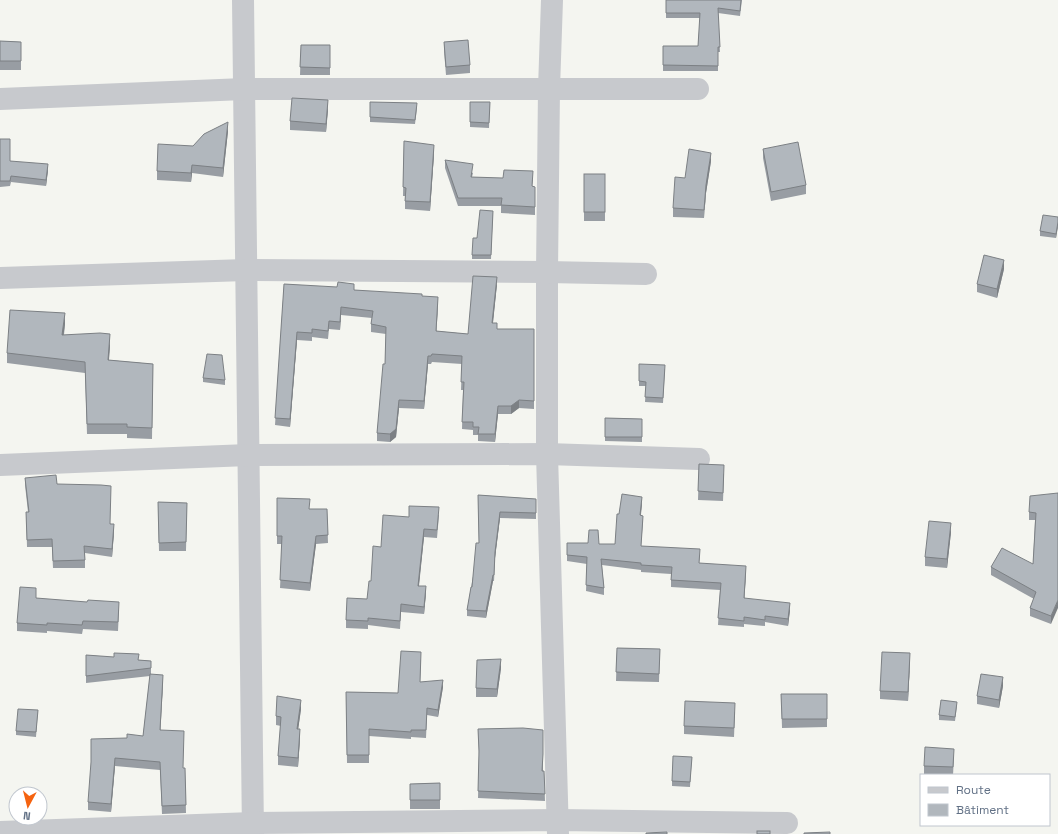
<svg xmlns="http://www.w3.org/2000/svg" width="1058" height="834" viewBox="0 0 1058 834" font-family="'Space Grotesk',sans-serif">
  <rect width="100%" height="100%" fill="#f4f5f0"/>
  <g fill="none" stroke-linecap="round" stroke-linejoin="round">
    <g stroke="#c7c9cd" stroke-width="22">
      <polyline points="243,0 253,834"/>
      <polyline points="552,0 549,89 547,272 547,454 558,834"/>
      <polyline points="0,99 244,89 698,89"/>
      <polyline points="0,278 246,270 547,272 646,274"/>
      <polyline points="0,465 248,455 547,454 699,459"/>
      <polyline points="0,832 253,823 558,820 787,823"/>
    </g>
  </g>
  <g fill="#989da3">
    <polygon points="666,0 742,0 740,16 718,13 720,52 718,52 718,71 663,71 663,46 698,46 700,18 666,18"/>
    <polygon points="0,41 21,42 21,70 0,70"/>
    <polygon points="444,42 470,65 470,73 446,75 444,51"/>
    <polygon points="301,45 330,45 330,75 300,75"/>
    <polygon points="370,102 417,108 415,124 370,122"/>
    <polygon points="470,102 490,102 489,128 470,127"/>
    <polygon points="328,109 326,132 290,130 290,121"/>
    <polygon points="228,131 223,177 192,173 191,182 157,180 157,171 193,146"/>
    <polygon points="0,139 10,161 48,170 46,186 11,182 10,186 0,187"/>
    <polygon points="404,141 434,154 430,211 405,209 405,196 403,196"/>
    <polygon points="763,149 806,185 806,194 771,201 763,158"/>
    <polygon points="445,160 473,173 472,177 533,180 532,186 535,187 535,215 501,213 501,206 458,206 445,168"/>
    <polygon points="711,161 706,193 704,218 673,217 673,208"/>
    <rect x="584" y="174" width="21" height="47"/>
    <polygon points="493,211 491,259 472,259 472,255 477,238"/>
    <polygon points="1058,217 1056,238 1040,236 1040,231"/>
    <polygon points="1004,269 997,298 977,292 977,284"/>
    <polygon points="284,284 422,296 438,305 436,331 468,334 497,284 493,323 497,329 534,329 534,409 519,408 511,414 498,414 495,442 478,441 478,435 473,435 473,430 462,429 463,390 461,390 462,364 432,362 431,364 428,364 424,409 399,408 396,437 390,442 377,441 377,433 385,364 386,334 371,332 371,324 372,318 341,315 340,330 329,329 328,339 312,337 312,341 297,340 290,427 275,425"/>
    <polygon points="65,324 64,335 110,345 109,360 153,364 152,439 127,438 127,434 87,434 85,373 7,363 7,353"/>
    <polygon points="639,364 665,369 663,403 645,402 646,386 639,386"/>
    <polygon points="203,378 225,380 225,385 203,382"/>
    <polygon points="605,418 642,419 642,442 605,441"/>
    <polygon points="699,464 724,474 723,501 698,500"/>
    <polygon points="25,478 57,484 111,524 114,532 112,557 85,553 85,568 53,568 52,547 27,547 26,512 28,512 25,485"/>
    <polygon points="1058,493 1051,624 1030,616 1030,608 1034,599 991,575 991,567 1033,564 1035,520 1029,520 1029,512"/>
    <polygon points="478,495 536,499 536,519 500,518 495,558 494,581 493,581 486,618 467,616 467,610 479,543"/>
    <polygon points="277,498 310,509 327,509 328,543 316,544 310,591 280,588 282,544 277,544"/>
    <polygon points="158,502 187,503 186,551 159,551"/>
    <polygon points="642,503 641,515 643,522 641,546 700,556 699,563 746,573 744,599 790,610 788,626 765,622 765,626 744,624 744,627 718,625 720,590 671,587 671,574 641,572 641,570 602,565 604,588 604,595 586,591 587,564 567,561 567,555 615,544 619,514"/>
    <polygon points="439,515 437,538 424,537 419,586 426,593 424,614 401,612 400,629 368,625 368,629 346,628 346,620 367,599 381,547 409,517"/>
    <polygon points="951,532 947,568 925,566 925,557"/>
    <polygon points="36,598 119,610 118,631 83,629 82,634 47,631 47,633 17,631 17,623"/>
    <polygon points="617,648 660,649 659,682 616,681"/>
    <polygon points="86,655 151,661 151,674 163,683 160,730 183,768 185,768 186,813 162,814 160,770 115,766 111,812 88,810 88,802 127,738 143,736 150,676 86,683"/>
    <polygon points="421,659 420,682 443,687 438,717 427,715 426,738 411,737 411,739 369,736 369,763 347,763 346,692 398,693"/>
    <polygon points="910,662 908,701 880,699 880,691"/>
    <polygon points="501,668 497,697 476,697 476,688"/>
    <polygon points="1003,686 999,708 977,704 977,696"/>
    <polygon points="781,694 827,694 827,727 782,728"/>
    <polygon points="957,706 955,721 939,720 939,715"/>
    <polygon points="301,709 298,729 300,738 298,767 278,765 278,756 281,726 276,725 276,716"/>
    <polygon points="38,710 36,737 16,735 16,731"/>
    <polygon points="735,712 734,737 684,734 684,726"/>
    <polygon points="478,729 543,761 543,771 544,771 545,801 478,798 479,756"/>
    <polygon points="692,757 690,787 672,786 672,781"/>
    <polygon points="954,757 953,775 924,774 924,766"/>
    <polygon points="440,783 440,809 410,809 410,784"/>
  </g>
  <g fill="#7c8084">
    <polygon points="328,100 328,109 326,132 326,124"/>
    <polygon points="228,122 228,131 223,177 223,168"/>
    <polygon points="434,145 434,154 430,211 430,202"/>
    <polygon points="711,153 711,161 706,193 704,218 706,185"/>
    <polygon points="48,164 48,170 46,186 46,180"/>
    <polygon points="192,165 192,173 191,182 191,173"/>
    <polygon points="1058,222 1058,227 1056,238 1056,234"/>
    <polygon points="1004,260 1004,269 997,298 997,289"/>
    <polygon points="497,277 497,284 492,331 492,323"/>
    <polygon points="438,297 438,305 436,339 436,331"/>
    <polygon points="341,307 341,315 340,330 340,322"/>
    <polygon points="65,313 65,324 62,345 62,335"/>
    <polygon points="297,332 297,340 290,427 290,419"/>
    <polygon points="110,334 110,345 108,370 108,360"/>
    <polygon points="428,356 428,364 424,409 424,401"/>
    <polygon points="399,400 399,408 396,437 390,442 390,434"/>
    <polygon points="519,400 519,408 511,414 511,406"/>
    <polygon points="498,406 498,414 495,442 495,434"/>
    <polygon points="642,497 642,503 640,522 640,515"/>
    <polygon points="500,512 500,518 495,558 494,581 495,552"/>
    <polygon points="951,523 951,532 947,568 947,559"/>
    <polygon points="114,524 114,532 112,557 112,549"/>
    <polygon points="424,529 424,537 418,593 418,586"/>
    <polygon points="316,536 316,544 310,591 310,583"/>
    <polygon points="746,566 746,573 744,605 744,598"/>
    <polygon points="493,575 493,581 486,618 486,611"/>
    <polygon points="426,586 426,593 424,614 424,607"/>
    <polygon points="1058,600 1058,608 1051,624 1051,616"/>
    <polygon points="790,603 790,610 788,626 788,619"/>
    <polygon points="910,653 910,662 908,701 908,692"/>
    <polygon points="501,659 501,668 497,697 497,689"/>
    <polygon points="163,675 163,683 160,739 160,730"/>
    <polygon points="1003,677 1003,686 999,708 999,700"/>
    <polygon points="443,680 443,687 438,717 438,710"/>
    <polygon points="301,700 301,709 297,738 297,729"/>
    <polygon points="300,729 300,738 298,767 298,758"/>
    <polygon points="115,758 115,766 111,812 111,804"/>
  </g>
  <g fill="#b1b7bd" stroke="#7c8084">
    <polygon points="666,0 741,0 740,11 718,8 720,47 718,47 718,66 663,65 663,46 698,46 700,13 666,13"/>
    <polygon points="468,40 470,65 446,67 444,42"/>
    <polygon points="0,41 21,42 21,61 0,61"/>
    <polygon points="301,45 330,45 330,68 300,67"/>
    <polygon points="292,98 328,100 326,124 290,121"/>
    <polygon points="370,102 417,103 415,120 370,117"/>
    <polygon points="470,102 490,102 489,123 470,122"/>
    <polygon points="228,122 223,168 192,165 191,173 157,171 158,144 193,146 204,134"/>
    <polygon points="0,139 10,139 10,161 48,164 46,180 11,176 10,181 0,181"/>
    <polygon points="404,141 434,145 430,202 405,201 406,188 403,187"/>
    <polygon points="798,142 806,185 771,192 763,149"/>
    <polygon points="689,149 711,153 706,185 704,210 673,208 675,177 685,178"/>
    <polygon points="445,160 473,164 471,177 503,178 504,170 533,171 532,186 535,187 535,207 501,205 502,198 458,198"/>
    <rect x="584" y="174" width="21" height="38"/>
    <polygon points="480,210 493,211 491,255 472,255 473,238 477,238"/>
    <polygon points="1043,215 1058,217 1058,222 1056,234 1040,231"/>
    <polygon points="984,255 1004,260 997,289 977,284"/>
    <polygon points="473,276 497,277 492,323 497,323 497,329 534,329 534,401 519,400 511,406 498,406 495,434 478,434 479,427 473,427 473,422 462,422 464,382 461,382 462,356 432,354 431,356 428,356 424,401 399,400 396,429 390,434 377,433 383,364 385,364 386,327 371,324 373,311 341,307 340,322 329,321 328,331 312,329 312,333 297,332 290,419 275,418 284,284 337,287 338,282 354,284 354,290 422,294 422,296 438,297 436,331 468,334"/>
    <polygon points="10,310 65,313 62,335 100,333 110,334 108,360 153,364 152,428 127,427 127,424 87,424 85,362 7,353"/>
    <polygon points="207,354 222,355 225,380 203,378"/>
    <polygon points="639,364 665,365 663,398 645,397 646,382 639,381"/>
    <polygon points="605,418 642,419 642,437 605,437"/>
    <polygon points="699,464 724,465 723,493 698,491"/>
    <polygon points="56,475 57,484 101,485 111,486 110,524 114,524 112,549 84,546 85,560 53,561 52,539 27,540 26,512 29,512 25,478"/>
    <polygon points="1058,493 1058,600 1051,616 1030,608 1036,592 991,567 1002,548 1033,564 1036,513 1029,512 1030,496"/>
    <polygon points="622,494 642,497 640,515 643,516 641,546 700,549 699,563 746,566 744,598 790,603 788,619 765,616 765,620 744,617 744,621 718,618 721,583 671,580 672,567 641,565 641,563 601,559 604,588 586,585 587,557 567,555 567,543 588,543 589,530 598,530 599,544 615,544 617,514 619,514"/>
    <polygon points="478,495 536,499 536,513 500,512 495,552 494,575 493,575 486,611 467,610 471,587 472,587 476,543 479,543"/>
    <polygon points="277,498 310,499 309,509 327,509 328,535 316,536 310,583 280,580 282,536 277,536"/>
    <polygon points="158,502 187,503 186,542 159,543"/>
    <polygon points="409,506 439,507 437,530 424,529 418,586 426,586 424,607 401,604 400,621 368,618 368,621 346,620 347,598 367,599 369,581 371,581 373,546 381,547 383,515 409,517"/>
    <polygon points="929,521 951,523 947,559 925,557"/>
    <polygon points="20,587 36,588 36,598 87,602 88,600 119,602 118,622 83,621 82,625 47,623 47,625 17,623"/>
    <polygon points="617,648 660,649 659,674 616,672"/>
    <polygon points="401,651 421,652 420,682 443,680 438,710 427,708 426,730 411,730 411,732 369,729 369,755 347,755 346,692 398,693"/>
    <polygon points="882,652 910,653 908,692 880,691"/>
    <polygon points="114,653 139,654 138,660 151,661 151,668 86,676 86,655 114,657"/>
    <polygon points="501,659 497,689 476,688 477,660"/>
    <polygon points="150,674 163,675 160,730 184,731 183,768 185,768 186,805 162,806 160,762 115,758 111,804 88,802 91,762 91,739 127,738 127,734 143,736"/>
    <polygon points="981,674 1003,677 999,700 977,696"/>
    <polygon points="781,694 827,694 827,719 782,719"/>
    <polygon points="277,696 301,700 297,729 300,729 298,758 278,756 281,717 276,716"/>
    <polygon points="941,700 957,702 955,717 939,715"/>
    <polygon points="685,701 735,703 734,728 684,726"/>
    <polygon points="18,709 38,710 36,732 16,731"/>
    <polygon points="523,728 543,730 543,754 542,771 544,771 545,794 478,791 479,751 478,729"/>
    <polygon points="925,747 954,749 953,767 924,766"/>
    <polygon points="673,756 692,757 690,782 672,781"/>
    <polygon points="440,783 440,800 410,800 410,784"/>
    <rect x="757" y="831" width="13" height="3"/>
    <polygon points="667,832 667,834 646,834 646,833"/>
    <polygon points="830,832 830,834 804,834 804,833"/>
  </g>
  <rect x="920" y="774" width="130" height="52" fill="#ffffff" stroke="#c0c6ce"/>
  <rect x="928" y="787" width="20" height="6" fill="#c7c9cd" stroke="#c0c6ce"/>
  <text x="956" y="794" font-size="12" fill="#617085">Route</text>
  <rect x="928" y="804" width="20" height="12" fill="#b1b7bd" stroke="#c0c6ce"/>
  <text x="956" y="814" font-size="12" fill="#617085">Bâtiment</text>
  <g transform="translate(28 806) rotate(187)"><circle r="19" fill="#ffffff" stroke="#c0c6ce"/>
  <path d="M0-3L7 15L0 10L-7 15Z" fill="#f56310"/>
  <text y="-6" font-size="11" font-weight="bold" text-anchor="middle" fill="#617085">N</text>
  </g>
</svg>
